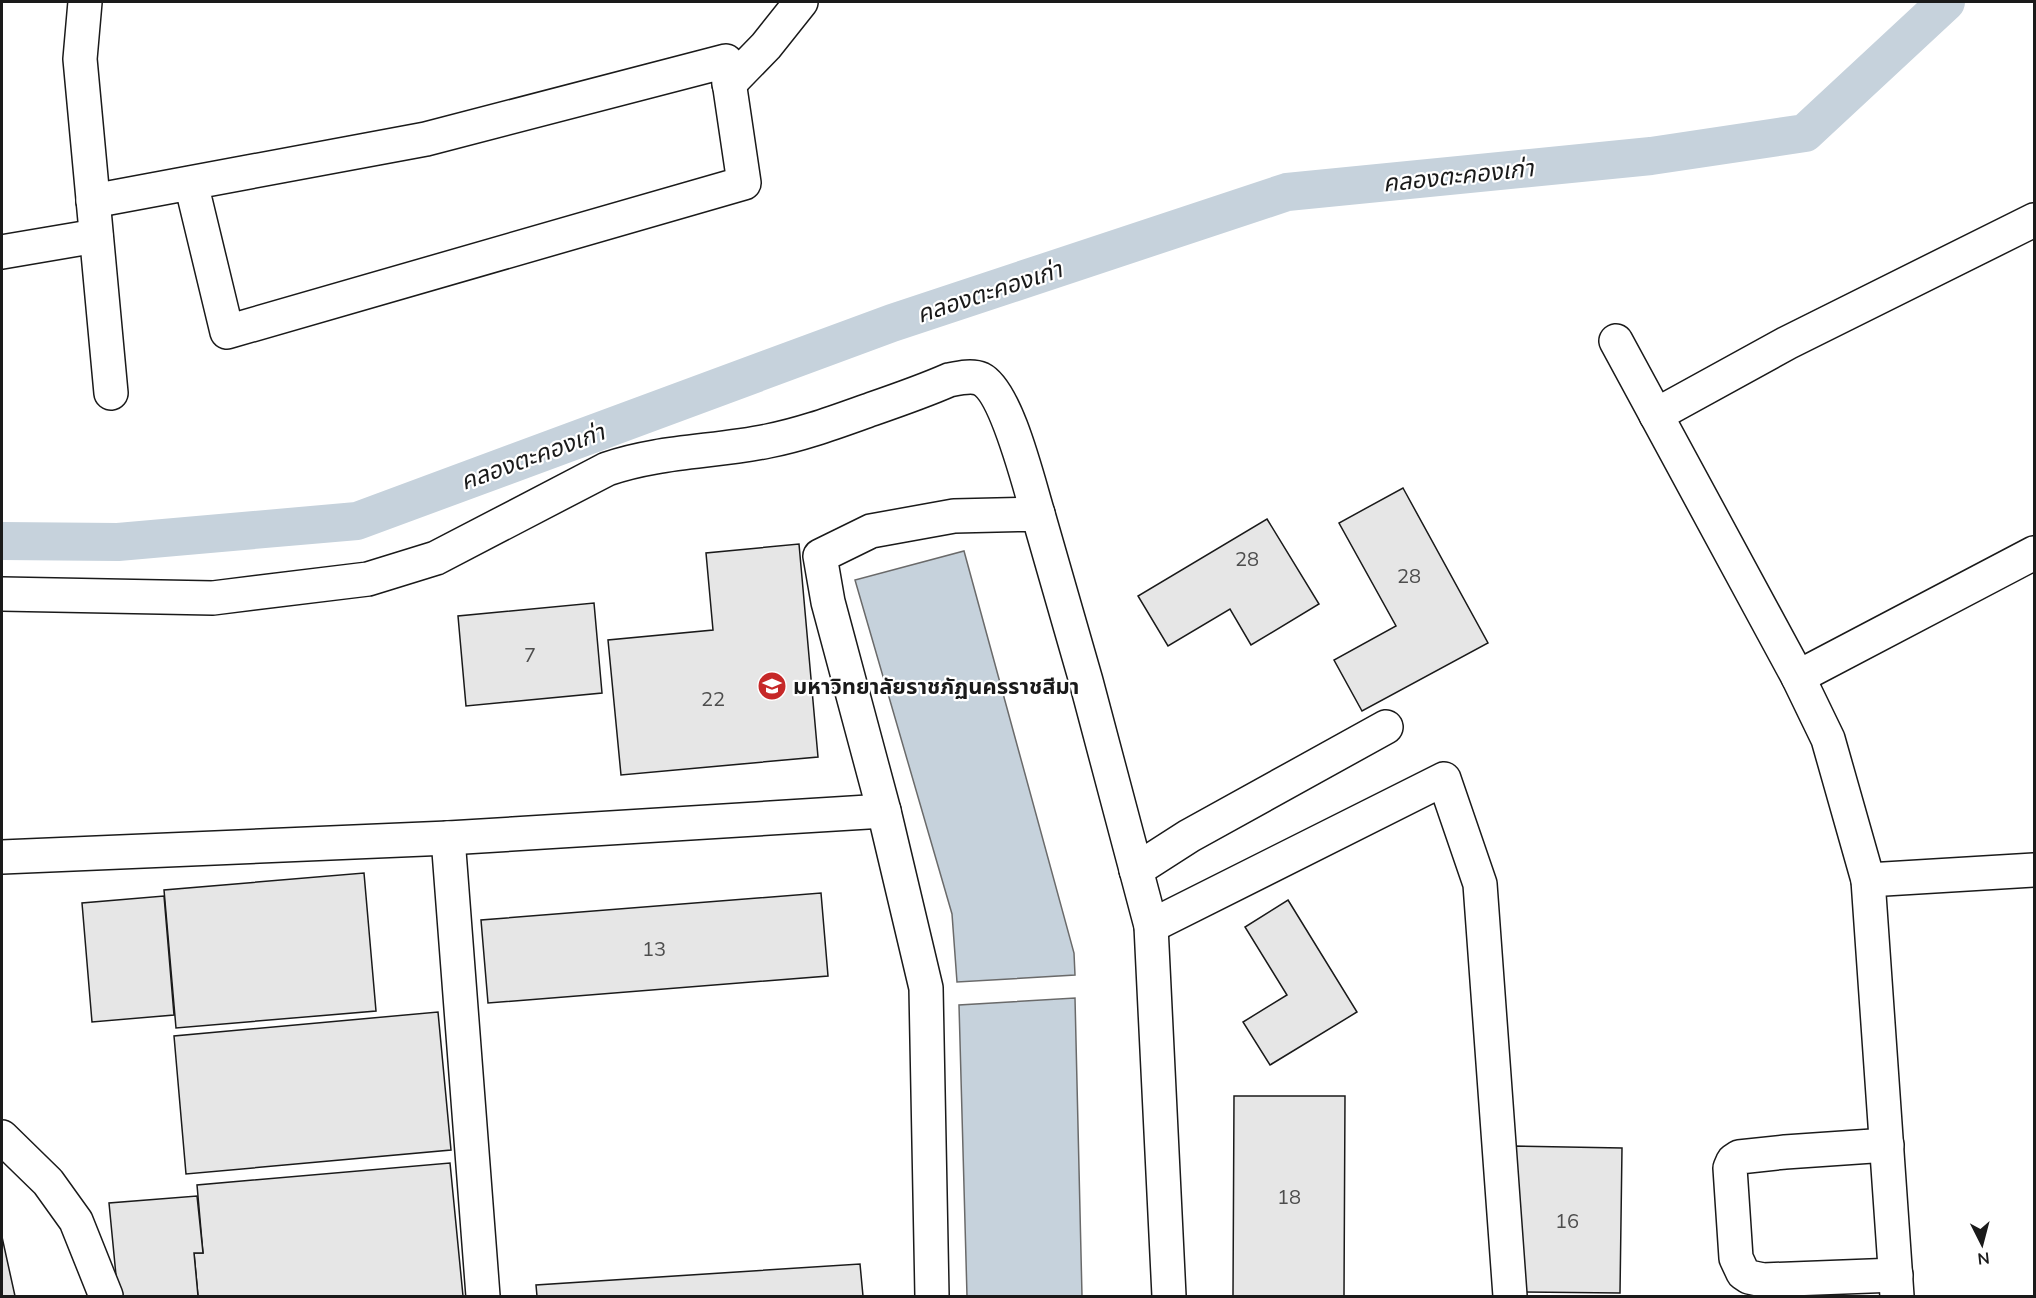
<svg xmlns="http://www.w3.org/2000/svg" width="2036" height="1298" viewBox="0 0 2036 1298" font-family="Mulish,'Noto Sans Thai',sans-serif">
  <rect width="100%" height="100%" fill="#fff"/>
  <g fill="#c6d2dc" stroke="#6a6a6a" stroke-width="1.5">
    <polygon points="964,551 1074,953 1075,975 957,982 952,914 855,580"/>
    <polygon points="1075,998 1082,1296 967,1296 959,1005"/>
  </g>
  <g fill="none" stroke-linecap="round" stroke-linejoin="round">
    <polyline stroke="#c6d2dc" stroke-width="38" points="2,541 118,542 357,521 892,323 1287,192 1651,156 1805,133 1946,2"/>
  </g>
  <g fill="#e6e6e6" stroke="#1a1a1a" stroke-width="1.5">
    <polygon points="1403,488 1488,643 1362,711 1334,660 1396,626 1339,523"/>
    <polygon points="1267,519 1319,604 1251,645 1230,609 1168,646 1138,596"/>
    <polygon points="799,544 818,757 621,775 608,640 713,630 706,553"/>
    <polygon points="594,603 602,693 466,706 458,616"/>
    <polygon points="364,873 376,1011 176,1028 164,890"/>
    <polygon points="821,893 828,976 488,1003 481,920"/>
    <polygon points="164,896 174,1015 92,1022 82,903"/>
    <polygon points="1288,900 1357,1012 1270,1065 1243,1022 1287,995 1245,927"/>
    <polygon points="438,1012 451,1150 186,1174 174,1036"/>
    <polygon points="1234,1096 1345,1096 1344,1296 1233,1296"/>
    <polygon points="1513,1146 1622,1148 1620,1293 1511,1292"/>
    <polygon points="450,1163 463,1296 198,1296 194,1253 203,1253 197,1185"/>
    <polygon points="197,1196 203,1253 194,1253 198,1296 118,1296 109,1203"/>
    <polygon points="2,1237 15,1296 2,1296"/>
    <polygon points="860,1264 863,1296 537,1296 536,1285"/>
  </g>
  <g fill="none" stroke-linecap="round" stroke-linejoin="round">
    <g stroke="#1a1a1a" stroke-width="36">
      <g id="minor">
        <polyline points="85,2 80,59 111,393"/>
        <polyline points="729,84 766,46 801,2"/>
        <polyline points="93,201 426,139 726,61 744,183 227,332 191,183"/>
        <polyline points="2,252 96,236"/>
        <polyline points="1616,341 1798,677 1828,739 1868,880"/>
        <polyline points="1656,415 1787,343 2034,220"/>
        <path d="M 2,594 L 213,598 L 368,579 L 436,558 L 607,469 C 658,451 715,452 768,441 C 804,434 838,421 872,409 C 898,400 924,391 949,380 C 959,378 972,375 981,379 C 1007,392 1029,485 1038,514"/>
        <polyline points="1798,677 2034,553"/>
        <polyline points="448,838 483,1296"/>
        <polyline points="2,857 448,838 884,811"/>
        <polyline points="1136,870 1189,836 1386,727"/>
        <polyline points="1151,926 1444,779 1480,884 1510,1296"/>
        <polyline points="2,1137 48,1182 76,1221 106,1296"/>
        <polyline points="1887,1145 1785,1152 1739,1157 1733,1161 1730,1168 1736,1258 1743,1273 1749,1277 1763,1280 1896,1275"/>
        <polyline points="932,1296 926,988 884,811 828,602 820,556 871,531 954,516 1038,514 1086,681 1151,926 1169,1296"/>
        <polyline points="1897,1296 1868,880 2034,870"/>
      </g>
    </g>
    <use href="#minor" stroke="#fff" stroke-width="33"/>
  </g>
  <defs>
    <g id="university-disc" transform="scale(1.5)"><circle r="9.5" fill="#c62828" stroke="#fff"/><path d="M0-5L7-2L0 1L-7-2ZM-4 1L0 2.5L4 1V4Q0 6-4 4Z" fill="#fff"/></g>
  </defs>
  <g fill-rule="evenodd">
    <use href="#university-disc" x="772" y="686"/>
  </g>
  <g text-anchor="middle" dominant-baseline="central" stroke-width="4.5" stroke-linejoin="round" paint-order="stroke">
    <g font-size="20" fill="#4d4d4d">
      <text x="1247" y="558">28</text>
      <text x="1409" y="575">28</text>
      <text x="530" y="654">7</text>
      <text x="713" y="698">22</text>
      <text x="654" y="948">13</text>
      <text x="1289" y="1196">18</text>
      <text x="1567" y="1220">16</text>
    </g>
    <g font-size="22" font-weight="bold" fill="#1a1a1a" stroke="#fff" text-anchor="start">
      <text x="793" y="686">มหาวิทยาลัยราชภัฏนครราชสีมา</text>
    </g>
    <g font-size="24" font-style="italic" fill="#1a1a1a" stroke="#fff">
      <text transform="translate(1458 175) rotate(-6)">คลองตะคองเก่า</text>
      <text transform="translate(989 291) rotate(-18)">คลองตะคองเก่า</text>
      <text transform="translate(532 456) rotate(-20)">คลองตะคองเก่า</text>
    </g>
  </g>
  <rect width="2036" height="1298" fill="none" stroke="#1a1a1a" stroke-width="6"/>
  <g transform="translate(1982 1244) rotate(174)" stroke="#ffffff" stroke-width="4.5" paint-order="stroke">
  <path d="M0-4.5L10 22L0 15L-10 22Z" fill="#1a1a1a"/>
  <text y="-9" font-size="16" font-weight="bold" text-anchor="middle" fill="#1a1a1a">N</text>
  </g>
</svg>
